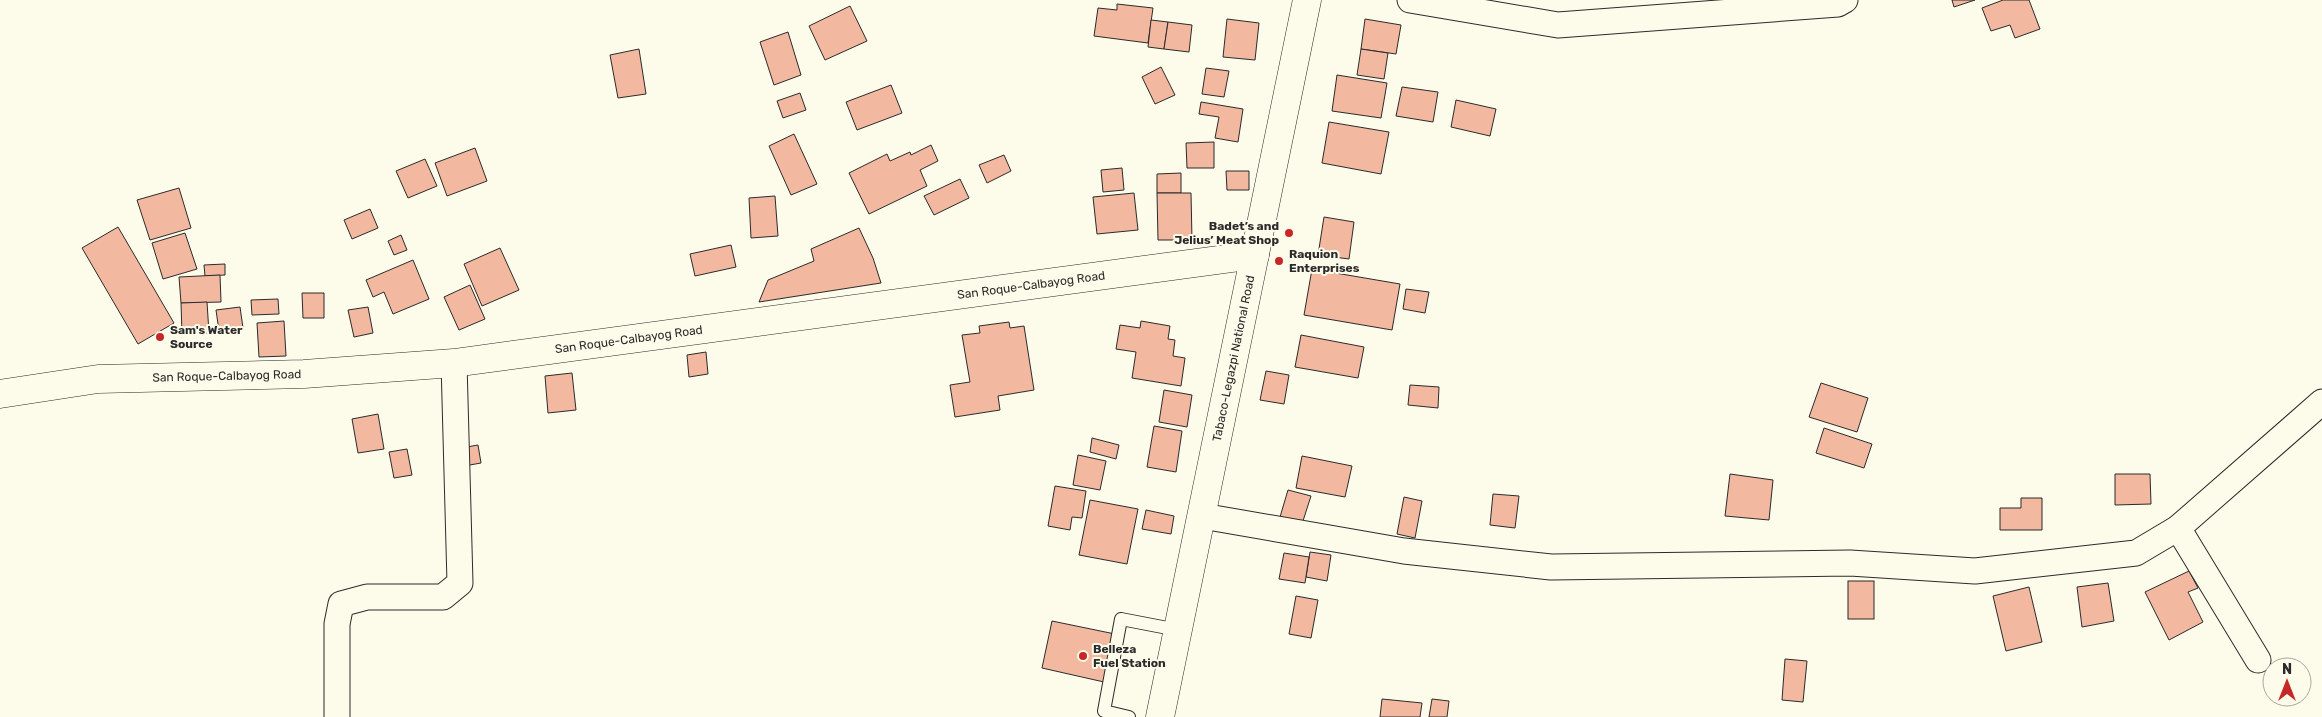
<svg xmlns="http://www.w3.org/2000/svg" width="2322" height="717" viewBox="0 0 2322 717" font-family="Rubik,sans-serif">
  <rect width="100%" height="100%" fill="#fdfbea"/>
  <g fill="#f2b8a0" stroke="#2b2b2b">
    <polygon points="1952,0 1975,0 1954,7"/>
    <polygon points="2003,0 2029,0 2040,29 2015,38 2010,25 1991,31 1982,8"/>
    <polygon points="1117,4 1153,8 1148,43 1094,36 1098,8 1117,10"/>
    <polygon points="850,6 867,41 825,60 809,26"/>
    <polygon points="1227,19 1259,23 1255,60 1223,57"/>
    <polygon points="1365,19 1401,25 1396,54 1361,49"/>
    <polygon points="1151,20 1168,22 1164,49 1148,47"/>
    <polygon points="1168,22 1192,25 1189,52 1164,49"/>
    <polygon points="788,32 801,75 774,85 760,42"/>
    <polygon points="639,49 646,94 618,98 610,55"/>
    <polygon points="1361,49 1388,53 1384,79 1357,75"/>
    <polygon points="1161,67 1175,95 1155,104 1142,77"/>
    <polygon points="1206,68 1229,71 1224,97 1202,94"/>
    <polygon points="1337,75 1387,83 1381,118 1332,111"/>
    <polygon points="891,85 902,113 857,130 846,102"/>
    <polygon points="1402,87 1438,92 1433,122 1396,116"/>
    <polygon points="800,93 806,110 783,118 777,101"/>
    <polygon points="1456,100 1496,109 1490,136 1451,127"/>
    <polygon points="1201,102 1243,109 1238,142 1215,138 1219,117 1199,114"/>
    <polygon points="1329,122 1389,132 1381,174 1322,163"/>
    <polygon points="794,134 817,184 791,195 769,146"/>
    <polygon points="1214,142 1214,168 1187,168 1186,143"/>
    <polygon points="931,145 938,161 920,170 927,186 869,214 849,173 887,154 890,161 910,152 911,155"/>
    <polygon points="475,148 487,181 447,196 435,163"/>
    <polygon points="1004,155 1011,171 987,183 979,165"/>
    <polygon points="425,159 437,186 408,198 396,171"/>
    <polygon points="1122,168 1124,190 1103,192 1101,170"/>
    <polygon points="1226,171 1249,171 1249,190 1227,190"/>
    <polygon points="1181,173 1181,193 1157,193 1157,174"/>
    <polygon points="960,179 969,198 934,215 924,196"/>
    <polygon points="179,188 191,228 150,240 137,200"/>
    <polygon points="1134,193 1138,230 1097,234 1093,197"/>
    <polygon points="1157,193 1191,193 1192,240 1158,240"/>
    <polygon points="775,196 778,236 751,238 749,198"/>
    <polygon points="370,209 378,228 352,239 344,220"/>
    <polygon points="1324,217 1354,222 1349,259 1318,255"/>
    <polygon points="118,227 174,323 138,344 82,248"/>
    <polygon points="859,228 873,258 881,283 759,302 768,280 814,261 811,249"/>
    <polygon points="185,233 197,269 163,279 152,243"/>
    <polygon points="401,235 407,250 394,255 388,241"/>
    <polygon points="731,245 736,267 695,276 690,254"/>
    <polygon points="500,248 519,290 482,306 464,264"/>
    <polygon points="413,260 429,299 393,314 384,292 373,297 366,280"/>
    <polygon points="225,264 225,275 205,276 204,265"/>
    <polygon points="1312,269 1400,284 1392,330 1304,315"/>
    <polygon points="220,275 221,302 181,303 179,277"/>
    <polygon points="470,285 485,319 459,330 444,297"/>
    <polygon points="1406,289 1429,292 1425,313 1403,309"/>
    <polygon points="302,293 324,293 324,318 303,318"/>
    <polygon points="278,299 279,314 252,315 251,300"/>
    <polygon points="207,302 209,333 182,334 181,303"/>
    <polygon points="240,307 243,328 219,331 216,310"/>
    <polygon points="368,307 373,333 354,337 348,310"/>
    <polygon points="284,321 286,356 259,357 257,323"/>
    <polygon points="1141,321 1170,326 1168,339 1175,340 1173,356 1185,358 1181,386 1132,378 1136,352 1116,349 1120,325 1140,328"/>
    <polygon points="1009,322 1010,328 1024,326 1034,390 998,396 1000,410 955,417 950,385 970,382 962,335 980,333 979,326"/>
    <polygon points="1301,335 1364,347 1358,378 1295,367"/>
    <polygon points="706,352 708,374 689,377 687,355"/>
    <polygon points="1266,371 1289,375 1284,404 1260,400"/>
    <polygon points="572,373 576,410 548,413 545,376"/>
    <polygon points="1821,383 1868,398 1857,432 1809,417"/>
    <polygon points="1410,385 1439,387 1438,408 1408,405"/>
    <polygon points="1164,390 1192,395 1187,427 1159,422"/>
    <polygon points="378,414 384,449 358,453 352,419"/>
    <polygon points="1154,426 1182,431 1176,472 1147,467"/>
    <polygon points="1824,428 1872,444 1864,468 1816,453"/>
    <polygon points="1092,438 1119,445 1116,459 1090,452"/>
    <polygon points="478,445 481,463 464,466 461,448"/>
    <polygon points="407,449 412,475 394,478 389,452"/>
    <polygon points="1078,455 1106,461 1100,490 1073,485"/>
    <polygon points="1302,456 1352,466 1345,497 1296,488"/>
    <polygon points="1730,474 1773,480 1769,520 1725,516"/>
    <polygon points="2115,474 2150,474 2151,504 2115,505"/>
    <polygon points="1055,486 1086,491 1082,518 1072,517 1070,530 1048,526"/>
    <polygon points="1288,490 1311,496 1302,524 1280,517"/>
    <polygon points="1493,494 1519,496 1515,528 1490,525"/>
    <polygon points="1404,497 1422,501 1415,538 1397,534"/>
    <polygon points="2021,498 2042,498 2042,530 2000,530 2000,508 2021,508"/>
    <polygon points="1090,500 1138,509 1127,564 1079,555"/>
    <polygon points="1146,510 1174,516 1171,534 1142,529"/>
    <polygon points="1310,552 1331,555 1327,581 1306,577"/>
    <polygon points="1284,553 1309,557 1305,583 1279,579"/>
    <polygon points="2189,571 2198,588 2188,592 2203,622 2169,640 2145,592"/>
    <rect x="1848" y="581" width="26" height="38"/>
    <polygon points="2108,583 2114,621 2082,627 2077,587"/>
    <polygon points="2029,587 2042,642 2006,651 1993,596"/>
    <polygon points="1296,596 1318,600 1311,638 1289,634"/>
    <polygon points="1052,621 1115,634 1104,682 1042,668"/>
    <polygon points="1785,659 1807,661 1803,702 1782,700"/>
    <polygon points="1382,699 1422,703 1420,717 1380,717"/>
    <polygon points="1432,699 1449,701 1447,717 1429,717"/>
  </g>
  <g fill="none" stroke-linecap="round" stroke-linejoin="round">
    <g stroke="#2b2b2b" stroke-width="14">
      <polyline id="service" points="1129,717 1104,711 1121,619 1178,630"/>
    </g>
    <g stroke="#2b2b2b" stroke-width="27">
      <g id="minor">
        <polyline points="1410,0 1558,25 1838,4 1845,0"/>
        <polyline points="1202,516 1404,551 1551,567 1850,563 1975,571 2136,553 2178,528 2258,660"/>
        <polyline points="2178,528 2322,402"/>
        <polyline points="337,717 337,624 341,604 367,597 443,597 460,583 454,363"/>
      </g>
    </g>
    <g stroke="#2b2b2b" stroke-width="29">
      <g id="tertiary">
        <path id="s1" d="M 0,394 L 98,379 L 304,374 L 454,363 L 1255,255"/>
      </g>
    </g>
    <g stroke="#2b2b2b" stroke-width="29">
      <g id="primary">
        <path id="s2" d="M 1160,717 L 1307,0"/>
      </g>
    </g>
    <use href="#service" stroke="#fdfbea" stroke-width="12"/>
    <use href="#minor" stroke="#fdfbea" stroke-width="25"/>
    <use href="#tertiary" stroke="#fdfbea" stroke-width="28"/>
    <use href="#primary" stroke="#fdfbea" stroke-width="28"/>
  </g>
  <g fill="#c62828" stroke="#fdfbea" stroke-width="2">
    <circle cx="1289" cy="233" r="5"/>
    <circle cx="1279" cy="261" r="5"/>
    <circle cx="160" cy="337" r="5"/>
    <circle cx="1083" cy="656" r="5"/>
  </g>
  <g text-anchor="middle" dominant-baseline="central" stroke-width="4" stroke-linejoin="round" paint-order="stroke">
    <g font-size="12" font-weight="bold" fill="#2b2b2b" stroke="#fdfbea" text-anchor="start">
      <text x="1279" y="226" text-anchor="end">Badet’s and<tspan x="1279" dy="14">Jelius’ Meat Shop</tspan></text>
      <text x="1289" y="254">Raquion<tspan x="1289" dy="14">Enterprises</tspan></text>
      <text x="170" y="330">Sam's Water<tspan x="170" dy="14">Source</tspan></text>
      <text x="1093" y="649">Belleza<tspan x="1093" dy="14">Fuel Station</tspan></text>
    </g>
    <g font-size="12" fill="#2b2b2b" stroke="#fdfbea">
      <text stroke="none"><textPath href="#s1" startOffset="1038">San Roque-Calbayog Road</textPath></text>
      <text stroke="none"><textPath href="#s1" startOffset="632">San Roque-Calbayog Road</textPath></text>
      <text stroke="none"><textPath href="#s2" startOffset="366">Tabaco-Legazpi National Road</textPath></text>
      <text stroke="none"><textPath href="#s1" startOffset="228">San Roque-Calbayog Road</textPath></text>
    </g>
  </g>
  <g transform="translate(2287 682)"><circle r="24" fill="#fdfbea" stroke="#a9a89e"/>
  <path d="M0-4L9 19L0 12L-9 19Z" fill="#c62828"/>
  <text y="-8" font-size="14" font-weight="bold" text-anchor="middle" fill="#2b2b2b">N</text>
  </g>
</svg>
